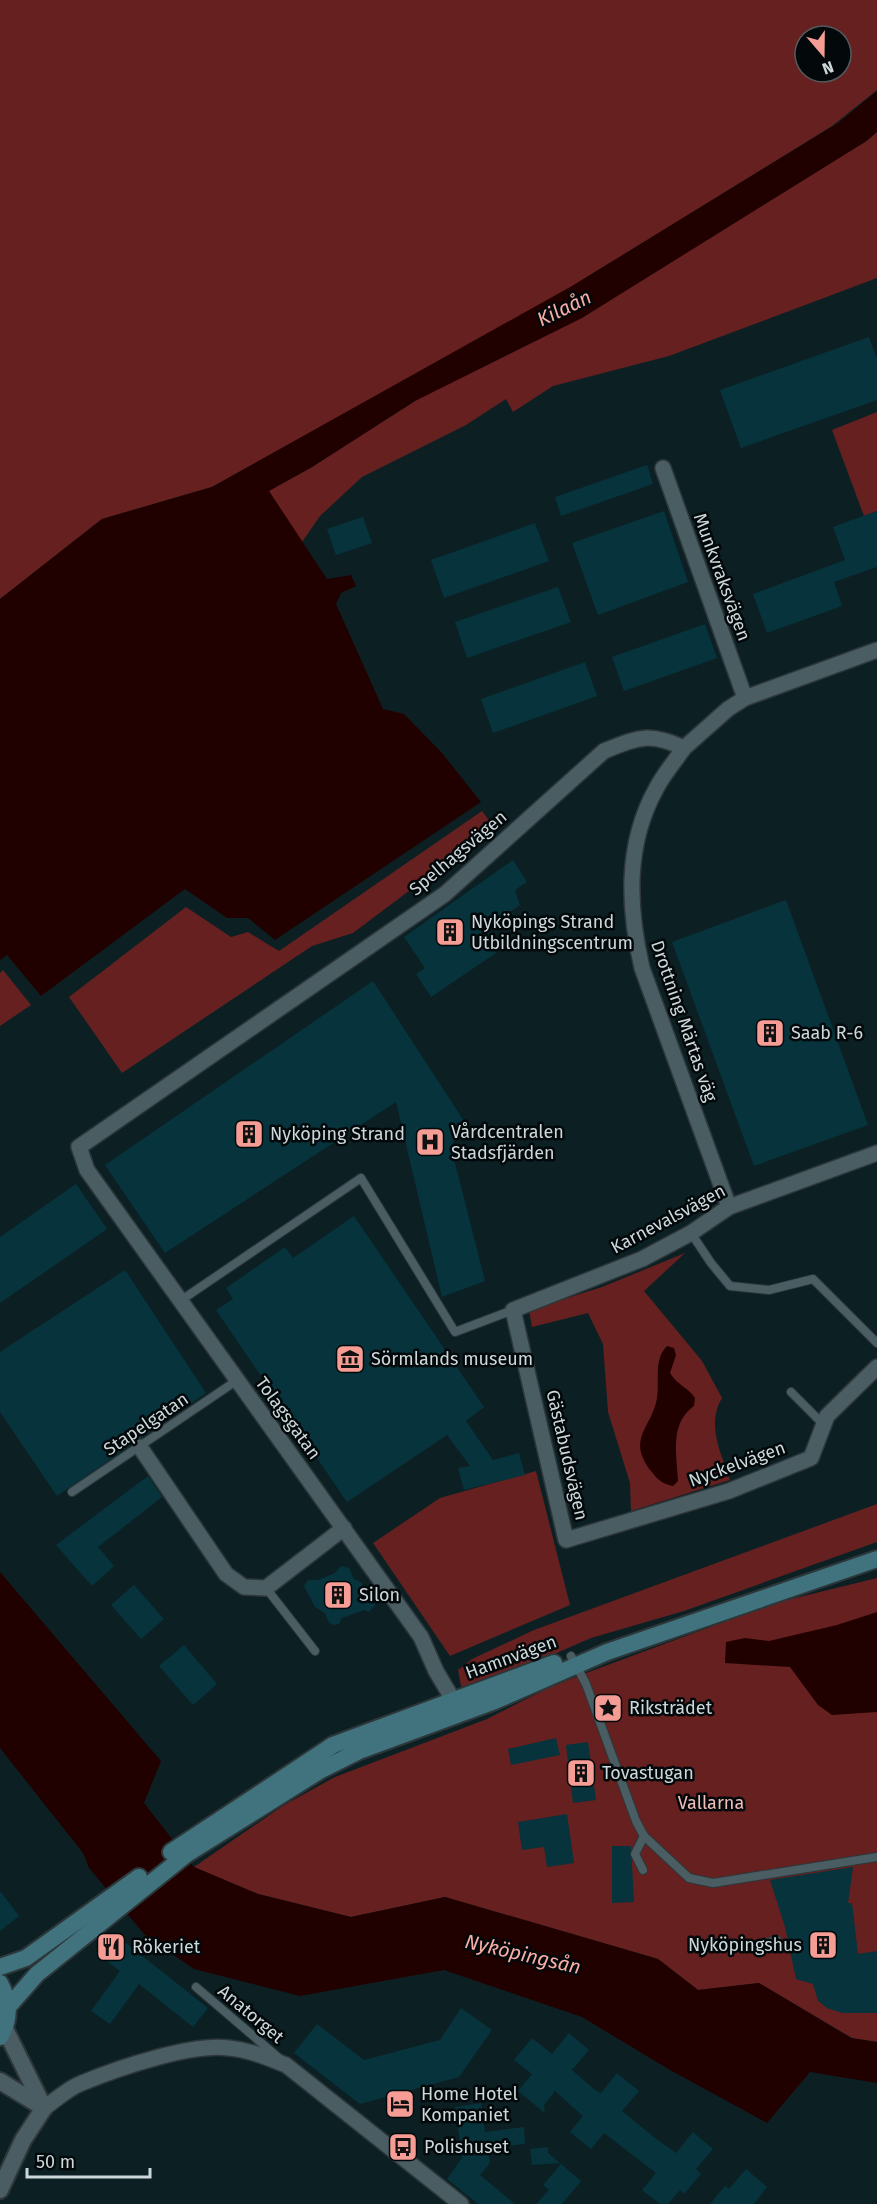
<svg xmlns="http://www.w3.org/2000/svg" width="877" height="2204" viewBox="0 0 877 2204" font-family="'Fira Sans',sans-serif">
  <rect width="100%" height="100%" fill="#0c2024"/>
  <g fill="#65201f" fill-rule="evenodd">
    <path d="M 0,0 L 877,0 L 877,90 L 832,126 L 566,290 L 212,487 L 102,519 L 0,599 ZM 805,36 L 841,36 L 841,72 L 805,72 Z"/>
    <polygon points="877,132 877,278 669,356 553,386 513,412 506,399 466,425 362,477 320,516 302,542 268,491 312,467 415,401 865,142"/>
    <polygon points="877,412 877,511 864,516 832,430"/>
    <polygon points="482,811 494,827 353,933 312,946 122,1073 69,997 186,907 231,937 248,932 279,951"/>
    <polygon points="3,970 31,1005 0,1026 0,973"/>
    <path d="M 685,1253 L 644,1291 L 702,1361 L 722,1398 C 706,1425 721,1453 730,1480 L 631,1511 L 630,1483 L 608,1412 L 603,1344 L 588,1313 L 532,1327 L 529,1310 L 602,1287 Z"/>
    <polygon points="536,1471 570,1605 450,1656 373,1543 440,1498"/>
    <polygon points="877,1504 877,1542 684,1611 591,1638 490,1682 471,1688 461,1686 458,1670 472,1659 534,1630"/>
    <polygon points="877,1578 877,2042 852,2038 759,1983 698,1990 658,1959 445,1897 351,1917 258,1894 194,1867 284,1805 335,1777 487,1719 552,1686 613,1663 775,1603"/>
  </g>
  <g fill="#210000">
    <polygon points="877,91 877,132 865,142 582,318 415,401 312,467 269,491 327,579 351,575 356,586 341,593 336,604 383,709 404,714 442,753 481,802 275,940 248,918 227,918 185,889 41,996 7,955 0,960 0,599 102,519 212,487 572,286 838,123"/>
    <path d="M 667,1346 L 674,1348 L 676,1355 L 670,1373 C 677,1385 688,1387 695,1398 L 694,1406 C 669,1424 677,1454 678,1481 L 673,1486 C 662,1484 657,1479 651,1471 C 626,1438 652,1428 657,1398 C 660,1380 653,1360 667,1346 Z"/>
    <polygon points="0,1572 161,1761 144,1803 194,1867 258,1894 351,1917 445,1897 658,1959 698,1990 759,1983 851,2038 877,2042 877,2083 810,2072 767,2123 670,2070 582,2017 444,1970 300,1996 194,1969 145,1935 89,1868 83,1853 0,1748"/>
    <polygon points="877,1612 877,1712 832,1715 818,1705 790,1667 725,1663 726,1642 745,1638 769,1641 837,1625"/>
  </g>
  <g fill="#06333c">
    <polygon points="869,337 877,359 877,400 741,448 720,390"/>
    <polygon points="647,465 653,484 561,516 555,497"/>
    <polygon points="664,511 688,582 598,615 572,543"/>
    <polygon points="877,511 877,567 834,582 842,606 767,633 753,594 845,560 833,527"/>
    <polygon points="363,517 372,543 336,555 327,529"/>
    <polygon points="535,523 549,561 444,598 431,560"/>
    <polygon points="558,587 571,622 467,658 455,622"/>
    <polygon points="705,624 717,658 624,691 612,657"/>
    <polygon points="585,662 597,696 493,733 481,699"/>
    <polygon points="513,860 527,882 515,890 520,905 488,927 496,953 431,997 416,974 425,968 404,937"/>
    <polygon points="786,900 868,1125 754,1166 672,942"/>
    <polygon points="373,981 464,1121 451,1147 485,1281 442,1297 396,1102 165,1253 105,1165"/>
    <polygon points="76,1184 107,1229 0,1303 0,1237"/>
    <polygon points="354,1216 484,1407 466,1421 493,1460 519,1453 525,1475 464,1490 458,1468 470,1466 447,1435 347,1502 216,1310 233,1299 226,1288 285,1247 293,1258"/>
    <polygon points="125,1270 206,1393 141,1438 134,1439 131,1445 57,1496 0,1412 0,1352"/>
    <polygon points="148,1476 162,1497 98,1547 114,1566 92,1586 56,1545"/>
    <polygon points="341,1566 349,1568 354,1579 362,1583 366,1594 372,1597 375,1605 369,1612 364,1610 342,1618 339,1624 334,1625 329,1623 325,1613 315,1607 304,1586 308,1580 318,1580 335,1573"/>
    <polygon points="134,1585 164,1619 141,1639 111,1605"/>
    <polygon points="184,1645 217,1684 193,1705 159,1666"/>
    <polygon points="556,1738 560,1755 511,1765 508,1749"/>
    <polygon points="588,1742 596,1800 573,1803 566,1745"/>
    <polygon points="567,1814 574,1863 547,1867 544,1847 522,1850 518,1822"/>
    <polygon points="612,1846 631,1846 634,1902 612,1903"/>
    <polygon points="853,1867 848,1903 852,1903 858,1954 877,1951 877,2013 842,2013 827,2008 818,2001 813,1984 796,1979 785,1927 770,1880"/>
    <polygon points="0,1891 19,1916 0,1931"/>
    <polygon points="112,1932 208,2008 193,2027 139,1984 110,2024 91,2011 120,1971 96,1953"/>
    <polygon points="461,2008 492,2030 459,2077 360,2104 294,2053 317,2024 364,2060 440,2040"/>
    <polygon points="569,2033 589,2050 572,2070 595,2090 601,2093 617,2073 639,2091 622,2111 655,2138 676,2153 693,2132 713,2149 696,2169 701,2174 684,2194 680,2190 668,2204 660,2204 642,2190 656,2173 604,2133 591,2149 570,2132 583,2116 555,2091 544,2105 545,2113 518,2091 532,2074 514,2060 532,2038 552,2054"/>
    <polygon points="481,2103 485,2132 524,2127 525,2144 488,2148 490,2163 480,2175 515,2204 478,2204 447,2179 462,2158 455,2107"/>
    <polygon points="548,2147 548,2153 560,2163 532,2165 530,2149"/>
    <polygon points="561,2164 581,2181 562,2204 536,2204 549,2190 543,2185"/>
    <polygon points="746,2169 767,2187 754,2204 710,2204 725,2186 729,2189"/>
  </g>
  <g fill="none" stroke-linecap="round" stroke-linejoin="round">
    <g stroke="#2d373a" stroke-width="10">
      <g id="service">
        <polyline points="691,1233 711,1263 730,1286 769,1290 813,1279 877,1343"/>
        <polyline points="180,1301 361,1178 455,1332 513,1310"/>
        <polyline points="791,1392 824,1425"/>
        <polyline points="72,1492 236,1381"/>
        <polyline points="266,1588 315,1651"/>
        <polyline points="571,1656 586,1684 636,1821 644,1836 689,1878 713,1883 877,1857"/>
        <polyline points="643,1870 635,1854 644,1836"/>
        <polyline points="769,1942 777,1940"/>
        <polyline points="196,1987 279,2058"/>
      </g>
    </g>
    <g stroke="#2d373a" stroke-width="18">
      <g id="minor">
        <polyline points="663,468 745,698"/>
        <path d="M 684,748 C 675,761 663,775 656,789 C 625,845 628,908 642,968 L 729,1207"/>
        <polyline points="877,1153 729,1207 691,1233 642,1259 513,1310 566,1540 729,1491 811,1458 827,1416 877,1367"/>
        <polyline points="140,1447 226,1574 244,1587 266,1588 344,1528"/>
        <path d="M 459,1710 L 436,1671 L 421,1637 L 87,1170 L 79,1147 L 445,894 L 604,751 C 639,737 649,732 684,748 L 728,709 L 745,698 L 877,650"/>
        <path d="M 44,2108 C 56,2100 68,2088 82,2083 C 118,2068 192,2043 229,2048 C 250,2050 268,2058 286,2065 L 461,2204"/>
      </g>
    </g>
    <g stroke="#2d373a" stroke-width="20">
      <g id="tertiary">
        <polyline points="5,2029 44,2108"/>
        <polyline points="0,2081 44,2108"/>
        <polyline points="0,2190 23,2140 44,2108"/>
      </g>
    </g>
    <g stroke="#2d373a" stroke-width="20">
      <g id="secondary">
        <polyline points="171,1852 333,1745 554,1663"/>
        <polyline points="0,1967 26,1958 139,1877"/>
        <path d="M 0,1983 C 10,2002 11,2019 0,2037"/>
        <polyline points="9,2006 37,1974 187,1854 321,1770 359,1751 495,1701 607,1652 877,1559"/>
      </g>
    </g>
    <use href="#service" stroke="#495d63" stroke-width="8"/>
    <use href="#minor" stroke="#495d63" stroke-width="15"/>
    <use href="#tertiary" stroke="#495d63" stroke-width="16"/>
    <use href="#secondary" stroke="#41737e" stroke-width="16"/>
  </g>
  <defs>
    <g id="building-square" transform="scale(1.5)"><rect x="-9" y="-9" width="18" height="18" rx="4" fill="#f59c95" stroke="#03080a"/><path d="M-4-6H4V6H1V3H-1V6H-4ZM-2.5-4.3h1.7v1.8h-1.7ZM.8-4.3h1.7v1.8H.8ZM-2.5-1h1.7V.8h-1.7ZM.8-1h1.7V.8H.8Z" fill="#111"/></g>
    <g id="hospital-square" transform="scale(1.5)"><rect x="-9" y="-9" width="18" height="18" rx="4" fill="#f59c95" stroke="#03080a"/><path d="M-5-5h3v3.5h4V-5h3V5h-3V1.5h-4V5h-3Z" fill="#111"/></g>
    <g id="museum-square" transform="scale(1.5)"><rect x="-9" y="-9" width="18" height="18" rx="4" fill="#f59c95" stroke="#03080a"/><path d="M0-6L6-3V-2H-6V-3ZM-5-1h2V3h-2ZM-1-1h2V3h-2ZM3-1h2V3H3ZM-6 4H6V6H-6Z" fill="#111"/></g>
    <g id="sight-square" transform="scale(1.5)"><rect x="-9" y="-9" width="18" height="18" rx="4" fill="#f59c95" stroke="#03080a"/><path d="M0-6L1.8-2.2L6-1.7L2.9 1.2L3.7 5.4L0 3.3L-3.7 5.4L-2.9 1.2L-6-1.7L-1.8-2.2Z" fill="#111"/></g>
    <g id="restaurant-square" transform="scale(1.5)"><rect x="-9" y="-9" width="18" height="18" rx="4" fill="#f59c95" stroke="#03080a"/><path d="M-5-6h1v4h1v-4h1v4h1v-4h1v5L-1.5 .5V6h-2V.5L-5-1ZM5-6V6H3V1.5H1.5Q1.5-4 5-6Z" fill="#111"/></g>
    <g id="hotel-square" transform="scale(1.5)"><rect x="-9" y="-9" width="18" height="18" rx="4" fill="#f59c95" stroke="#03080a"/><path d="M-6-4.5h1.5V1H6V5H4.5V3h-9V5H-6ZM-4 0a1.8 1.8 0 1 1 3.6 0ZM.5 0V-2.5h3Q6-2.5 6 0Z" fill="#111"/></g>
    <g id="bus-square" transform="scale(1.5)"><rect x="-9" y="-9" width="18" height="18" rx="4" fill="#f59c95" stroke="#03080a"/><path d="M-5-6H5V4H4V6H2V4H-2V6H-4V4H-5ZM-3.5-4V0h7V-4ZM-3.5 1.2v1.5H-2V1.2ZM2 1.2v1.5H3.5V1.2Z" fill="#111"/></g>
  </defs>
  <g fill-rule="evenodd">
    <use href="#building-square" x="450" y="932"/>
    <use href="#building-square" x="770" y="1033"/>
    <use href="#building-square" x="249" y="1134"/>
    <use href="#hospital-square" x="430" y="1142"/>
    <use href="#museum-square" x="350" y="1359"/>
    <use href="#building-square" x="338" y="1595"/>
    <use href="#sight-square" x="608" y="1708"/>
    <use href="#building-square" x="581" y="1773"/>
    <use href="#building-square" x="823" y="1945"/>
    <use href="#restaurant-square" x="111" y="1947"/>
    <use href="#hotel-square" x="400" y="2104"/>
    <use href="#bus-square" x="403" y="2147"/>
  </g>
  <g text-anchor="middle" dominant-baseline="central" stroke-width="5" stroke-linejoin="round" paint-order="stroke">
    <g font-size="18" fill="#cdd8db" stroke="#03080a">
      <text transform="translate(722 577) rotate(70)">Munkvraksvägen</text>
      <text transform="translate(458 853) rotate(-40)">Spelhagsvägen</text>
      <text transform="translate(684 1021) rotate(71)">Drottning Märtas väg</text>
      <text transform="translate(668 1219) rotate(-28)">Karnevalsvägen</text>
      <text transform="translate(288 1418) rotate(54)">Tolagsgatan</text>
      <text transform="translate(146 1424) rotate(-34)">Stapelgatan</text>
      <text transform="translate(567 1455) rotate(77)">Gästabudsvägen</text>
      <text transform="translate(737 1464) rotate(-20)">Nyckelvägen</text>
      <text transform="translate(511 1657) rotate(-20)">Hamnvägen</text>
      <text transform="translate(251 2014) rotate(40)">Anatorget</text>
    </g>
    <g font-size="18" fill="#cdd8db" stroke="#03080a" text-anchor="start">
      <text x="471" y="922">Nyköpings Strand<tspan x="471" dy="21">Utbildningscentrum</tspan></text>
      <text x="791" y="1033">Saab R-6</text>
      <text x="451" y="1132">Vårdcentralen<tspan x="451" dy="21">Stadsfjärden</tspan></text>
      <text x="270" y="1134">Nyköping Strand</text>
      <text x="371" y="1359">Sörmlands museum</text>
      <text x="359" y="1595">Silon</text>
      <text x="629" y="1708">Riksträdet</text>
      <text x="602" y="1773">Tovastugan</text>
      <text x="802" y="1945" text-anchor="end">Nyköpingshus</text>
      <text x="132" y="1947">Rökeriet</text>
      <text x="421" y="2094">Home Hotel<tspan x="421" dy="21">Kompaniet</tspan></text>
      <text x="424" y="2147">Polishuset</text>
    </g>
    <g font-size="18" fill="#f2beb9" stroke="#03080a">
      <text x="711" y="1803">Vallarna</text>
    </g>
    <g font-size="20" font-style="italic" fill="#f9ada6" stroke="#03080a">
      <text transform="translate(564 308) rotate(-26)">Kilaån</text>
      <text transform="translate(523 1954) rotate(13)">Nyköpingsån</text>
    </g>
  </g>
  <g transform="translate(823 54) rotate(160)"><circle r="28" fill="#03080a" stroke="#545b5e" stroke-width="1.5"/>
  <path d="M0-4.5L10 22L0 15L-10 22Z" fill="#f59c95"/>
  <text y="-9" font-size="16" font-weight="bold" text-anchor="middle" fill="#cdd8db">N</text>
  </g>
  <path d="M27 2168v9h123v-9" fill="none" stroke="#cdd8db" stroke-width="3"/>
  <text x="36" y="2168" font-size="18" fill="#cdd8db" stroke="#03080a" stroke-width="4.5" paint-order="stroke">50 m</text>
</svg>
